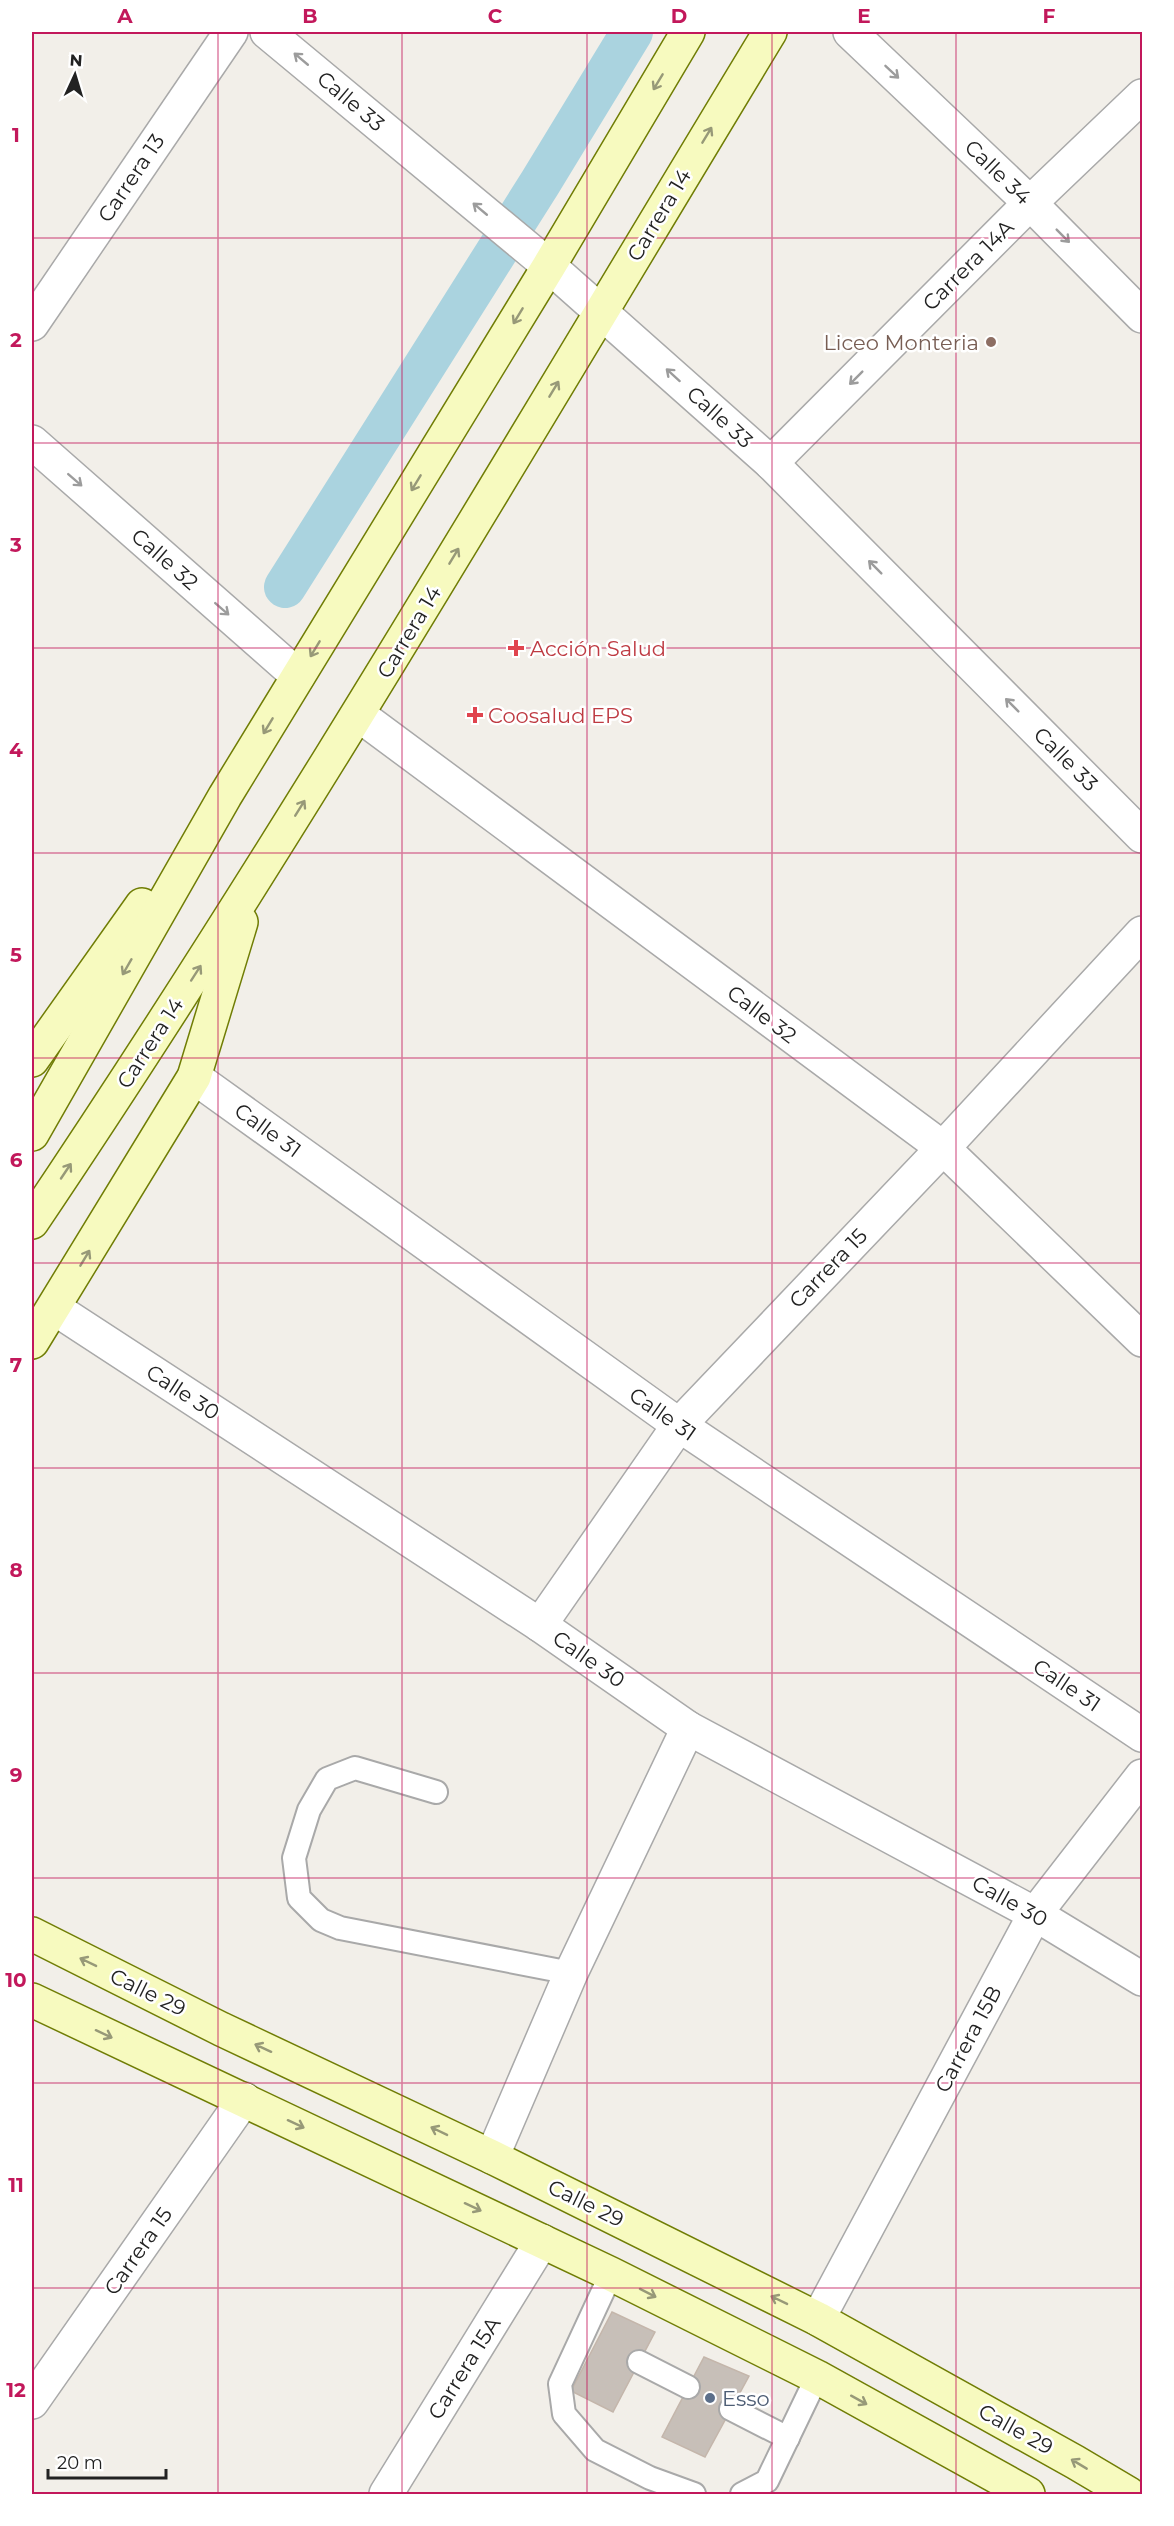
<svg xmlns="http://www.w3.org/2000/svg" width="1174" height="2526" viewBox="0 0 1174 2526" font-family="Montserrat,sans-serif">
  <rect width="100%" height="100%" fill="#f2efe9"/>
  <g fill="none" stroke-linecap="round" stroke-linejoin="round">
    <polyline stroke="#aad3df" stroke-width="42" points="285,587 540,183 632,32"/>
  </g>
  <g fill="#c7bfb8" stroke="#c4b6ab" stroke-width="1.5">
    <polygon points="612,2312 655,2332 613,2412 571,2391"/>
    <polygon points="704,2357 749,2376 705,2457 662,2437"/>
  </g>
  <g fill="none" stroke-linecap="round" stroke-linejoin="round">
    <g stroke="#a9a9a9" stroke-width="26">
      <g id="service">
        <polyline points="436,1792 355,1768 327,1779 309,1810 294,1858 299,1898 321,1920 340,1928 571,1973"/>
        <polyline points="611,2274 560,2384 564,2414 595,2450 650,2478 694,2494"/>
        <polyline points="639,2362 688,2387"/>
        <polyline points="731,2409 788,2438"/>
        <polyline points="742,2494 767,2481 817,2377"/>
      </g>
    </g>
    <g stroke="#a9a9a9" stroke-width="36">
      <g id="minor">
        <polyline points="267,32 549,266 771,463 1142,836"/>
        <polyline points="850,32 1030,203 1142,316"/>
        <polyline points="32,324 231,32"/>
        <polyline points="32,442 298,676"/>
        <polyline points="771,463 1030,203 1142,96"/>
        <polyline points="359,715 943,1148 1142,1340"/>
        <polyline points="194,1077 679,1425 1142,1735"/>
        <polyline points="54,1308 540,1625 688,1728 1035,1914 1142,1979"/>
        <polyline points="540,1625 679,1425 943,1148 1142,933"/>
        <polyline points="492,2157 571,1973 688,1728"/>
        <polyline points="818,2319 1035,1914 1142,1776"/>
        <polyline points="32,2402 244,2099"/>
        <polyline points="386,2494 542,2241"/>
      </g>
    </g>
    <g stroke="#707d05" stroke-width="36">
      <g id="secondary">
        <polyline points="32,1060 142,905"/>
        <polyline points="32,1134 225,796 549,266 688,32"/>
        <path d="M 32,1222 C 293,834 528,431 770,32"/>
        <polyline points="32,1342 194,1077 241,922"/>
        <polyline points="32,1934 221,2029 492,2157 818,2319 1075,2462 1129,2494"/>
        <polyline points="32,2000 611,2274 817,2377 1028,2494"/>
      </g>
    </g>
    <use href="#service" stroke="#fff" stroke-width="22"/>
    <use href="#minor" stroke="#fff" stroke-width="33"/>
    <use href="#secondary" stroke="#f7fabf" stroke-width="33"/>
  </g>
  <defs><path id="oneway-shaft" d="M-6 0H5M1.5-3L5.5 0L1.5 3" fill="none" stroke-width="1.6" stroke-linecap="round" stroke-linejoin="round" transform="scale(1.5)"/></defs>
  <g stroke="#9c9c9c">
    <use href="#oneway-shaft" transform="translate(301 59) rotate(-140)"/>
    <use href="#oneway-shaft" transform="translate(892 72) rotate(43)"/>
    <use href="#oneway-shaft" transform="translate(480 209) rotate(-140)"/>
    <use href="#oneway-shaft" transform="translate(1063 236) rotate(45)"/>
    <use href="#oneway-shaft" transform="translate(673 375) rotate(-138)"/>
    <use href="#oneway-shaft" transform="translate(856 378) rotate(135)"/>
    <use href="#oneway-shaft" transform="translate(75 480) rotate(41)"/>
    <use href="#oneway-shaft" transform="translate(875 567) rotate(-135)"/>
    <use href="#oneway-shaft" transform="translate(222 609) rotate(41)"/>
    <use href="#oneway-shaft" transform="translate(1012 705) rotate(-135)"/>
  </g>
  <g stroke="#979978">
    <use href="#oneway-shaft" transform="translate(658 82) rotate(121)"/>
    <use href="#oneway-shaft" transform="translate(707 135) rotate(-59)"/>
    <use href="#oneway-shaft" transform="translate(518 316) rotate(121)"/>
    <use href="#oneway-shaft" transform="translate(554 389) rotate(-59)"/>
    <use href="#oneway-shaft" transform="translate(416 483) rotate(121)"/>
    <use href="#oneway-shaft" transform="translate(454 556) rotate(-59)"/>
    <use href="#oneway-shaft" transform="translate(315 649) rotate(121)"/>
    <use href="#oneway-shaft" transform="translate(268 726) rotate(121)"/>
    <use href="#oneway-shaft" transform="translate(300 808) rotate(-58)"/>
    <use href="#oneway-shaft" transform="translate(127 967) rotate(120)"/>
    <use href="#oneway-shaft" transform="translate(196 973) rotate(-57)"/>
    <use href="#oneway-shaft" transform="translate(66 1171) rotate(-56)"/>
    <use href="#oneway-shaft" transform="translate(85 1258) rotate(-59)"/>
    <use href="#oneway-shaft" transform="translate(88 1962) rotate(-154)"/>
    <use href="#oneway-shaft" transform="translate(104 2034) rotate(25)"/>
    <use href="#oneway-shaft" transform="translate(263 2048) rotate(-155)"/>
    <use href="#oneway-shaft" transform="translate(296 2124) rotate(25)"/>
    <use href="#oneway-shaft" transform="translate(439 2131) rotate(-154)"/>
    <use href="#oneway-shaft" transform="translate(473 2207) rotate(25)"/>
    <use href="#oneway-shaft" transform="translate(648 2293) rotate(27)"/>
    <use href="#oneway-shaft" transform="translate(779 2300) rotate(-154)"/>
    <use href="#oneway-shaft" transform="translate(859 2400) rotate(29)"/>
    <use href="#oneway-shaft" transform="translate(1079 2464) rotate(-149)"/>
  </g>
  <path fill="none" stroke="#c2185b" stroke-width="1.5" stroke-opacity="0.55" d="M 218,32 L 218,2494M 402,32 L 402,2494M 587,32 L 587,2494M 772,32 L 772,2494M 956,32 L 956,2494M 32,238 L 1142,238M 32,443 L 1142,443M 32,648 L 1142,648M 32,853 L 1142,853M 32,1058 L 1142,1058M 32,1263 L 1142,1263M 32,1468 L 1142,1468M 32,1673 L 1142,1673M 32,1878 L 1142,1878M 32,2083 L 1142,2083M 32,2288 L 1142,2288"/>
  <circle fill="#8d6e63" stroke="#fff" stroke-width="2" cx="991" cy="342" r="6"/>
  <g fill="#e0444e" stroke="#fff" stroke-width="2">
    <path d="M513 639h6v6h6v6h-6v6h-6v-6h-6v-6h6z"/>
    <path d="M472 706h6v6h6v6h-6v6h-6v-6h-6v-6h6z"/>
  </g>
  <circle fill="#5c6f8a" stroke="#fff" stroke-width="2" cx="710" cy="2398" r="6"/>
  <g text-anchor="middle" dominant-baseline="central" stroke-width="5" stroke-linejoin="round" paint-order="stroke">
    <g font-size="21" fill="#222" stroke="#fff">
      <text transform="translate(351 101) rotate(40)">Calle 33</text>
      <text transform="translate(998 172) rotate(44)">Calle 34</text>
      <text transform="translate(131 178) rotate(-56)">Carrera 13</text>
      <text transform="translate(659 215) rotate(-59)">Carrera 14</text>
      <text transform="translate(968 265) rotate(-45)">Carrera 14A</text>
      <text transform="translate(720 417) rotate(42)">Calle 33</text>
      <text transform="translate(165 559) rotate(41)">Calle 32</text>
      <text transform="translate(409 632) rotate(-59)">Carrera 14</text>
      <text transform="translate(1066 759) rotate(45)">Calle 33</text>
      <text transform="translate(762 1014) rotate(37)">Calle 32</text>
      <text transform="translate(150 1043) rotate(-57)">Carrera 14</text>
      <text transform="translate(268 1130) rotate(36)">Calle 31</text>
      <text transform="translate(828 1268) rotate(-46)">Carrera 15</text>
      <text transform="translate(183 1392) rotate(33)">Calle 30</text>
      <text transform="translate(663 1414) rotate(35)">Calle 31</text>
      <text transform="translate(589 1659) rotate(35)">Calle 30</text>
      <text transform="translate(1067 1685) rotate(34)">Calle 31</text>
      <text transform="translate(1010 1901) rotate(29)">Calle 30</text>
      <text transform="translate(148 1992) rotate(26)">Calle 29</text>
      <text transform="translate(968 2039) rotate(-62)">Carrera 15B</text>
      <text transform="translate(586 2203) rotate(26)">Calle 29</text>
      <text transform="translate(138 2251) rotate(-55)">Carrera 15</text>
      <text transform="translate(464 2368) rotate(-58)">Carrera 15A</text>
      <text transform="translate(1016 2429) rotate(29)">Calle 29</text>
    </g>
    <g font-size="21" fill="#785e54" stroke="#fff" text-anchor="end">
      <text x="979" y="342">Liceo Monteria</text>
    </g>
    <g font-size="21" fill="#be3a42" stroke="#fff" text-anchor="start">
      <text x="530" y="648">Acción Salud</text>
      <text x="488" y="715">Coosalud EPS</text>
    </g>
    <g font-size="21" fill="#4e5e75" stroke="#fff" text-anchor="start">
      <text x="722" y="2398">Esso</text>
    </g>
  </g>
  <rect width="1174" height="2526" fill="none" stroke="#ffffff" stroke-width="66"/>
  <g transform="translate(75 75) rotate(4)" stroke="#ffffff" stroke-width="4.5" paint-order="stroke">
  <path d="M0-4.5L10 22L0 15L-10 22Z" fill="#222222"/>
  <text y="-9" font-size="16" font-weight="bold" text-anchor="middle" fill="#222222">N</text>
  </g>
  <path d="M48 2469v9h118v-9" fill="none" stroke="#222222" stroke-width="3"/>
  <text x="57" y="2469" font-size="18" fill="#222222" stroke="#ffffff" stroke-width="4.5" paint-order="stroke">20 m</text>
  <rect x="33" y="33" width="1108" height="2460" fill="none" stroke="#c2185b" stroke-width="2"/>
  <g font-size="20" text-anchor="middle" font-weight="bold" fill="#c2185b">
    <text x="125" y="23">A</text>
    <text x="310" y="23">B</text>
    <text x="495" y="23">C</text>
    <text x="679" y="23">D</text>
    <text x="864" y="23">E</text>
    <text x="1049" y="23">F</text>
    <text x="16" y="142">1</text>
    <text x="16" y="347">2</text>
    <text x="16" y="552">3</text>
    <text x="16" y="757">4</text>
    <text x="16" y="962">5</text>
    <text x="16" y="1167">6</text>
    <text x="16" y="1372">7</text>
    <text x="16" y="1577">8</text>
    <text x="16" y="1782">9</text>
    <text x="16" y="1987">10</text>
    <text x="16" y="2192">11</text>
    <text x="16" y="2397">12</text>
  </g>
</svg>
